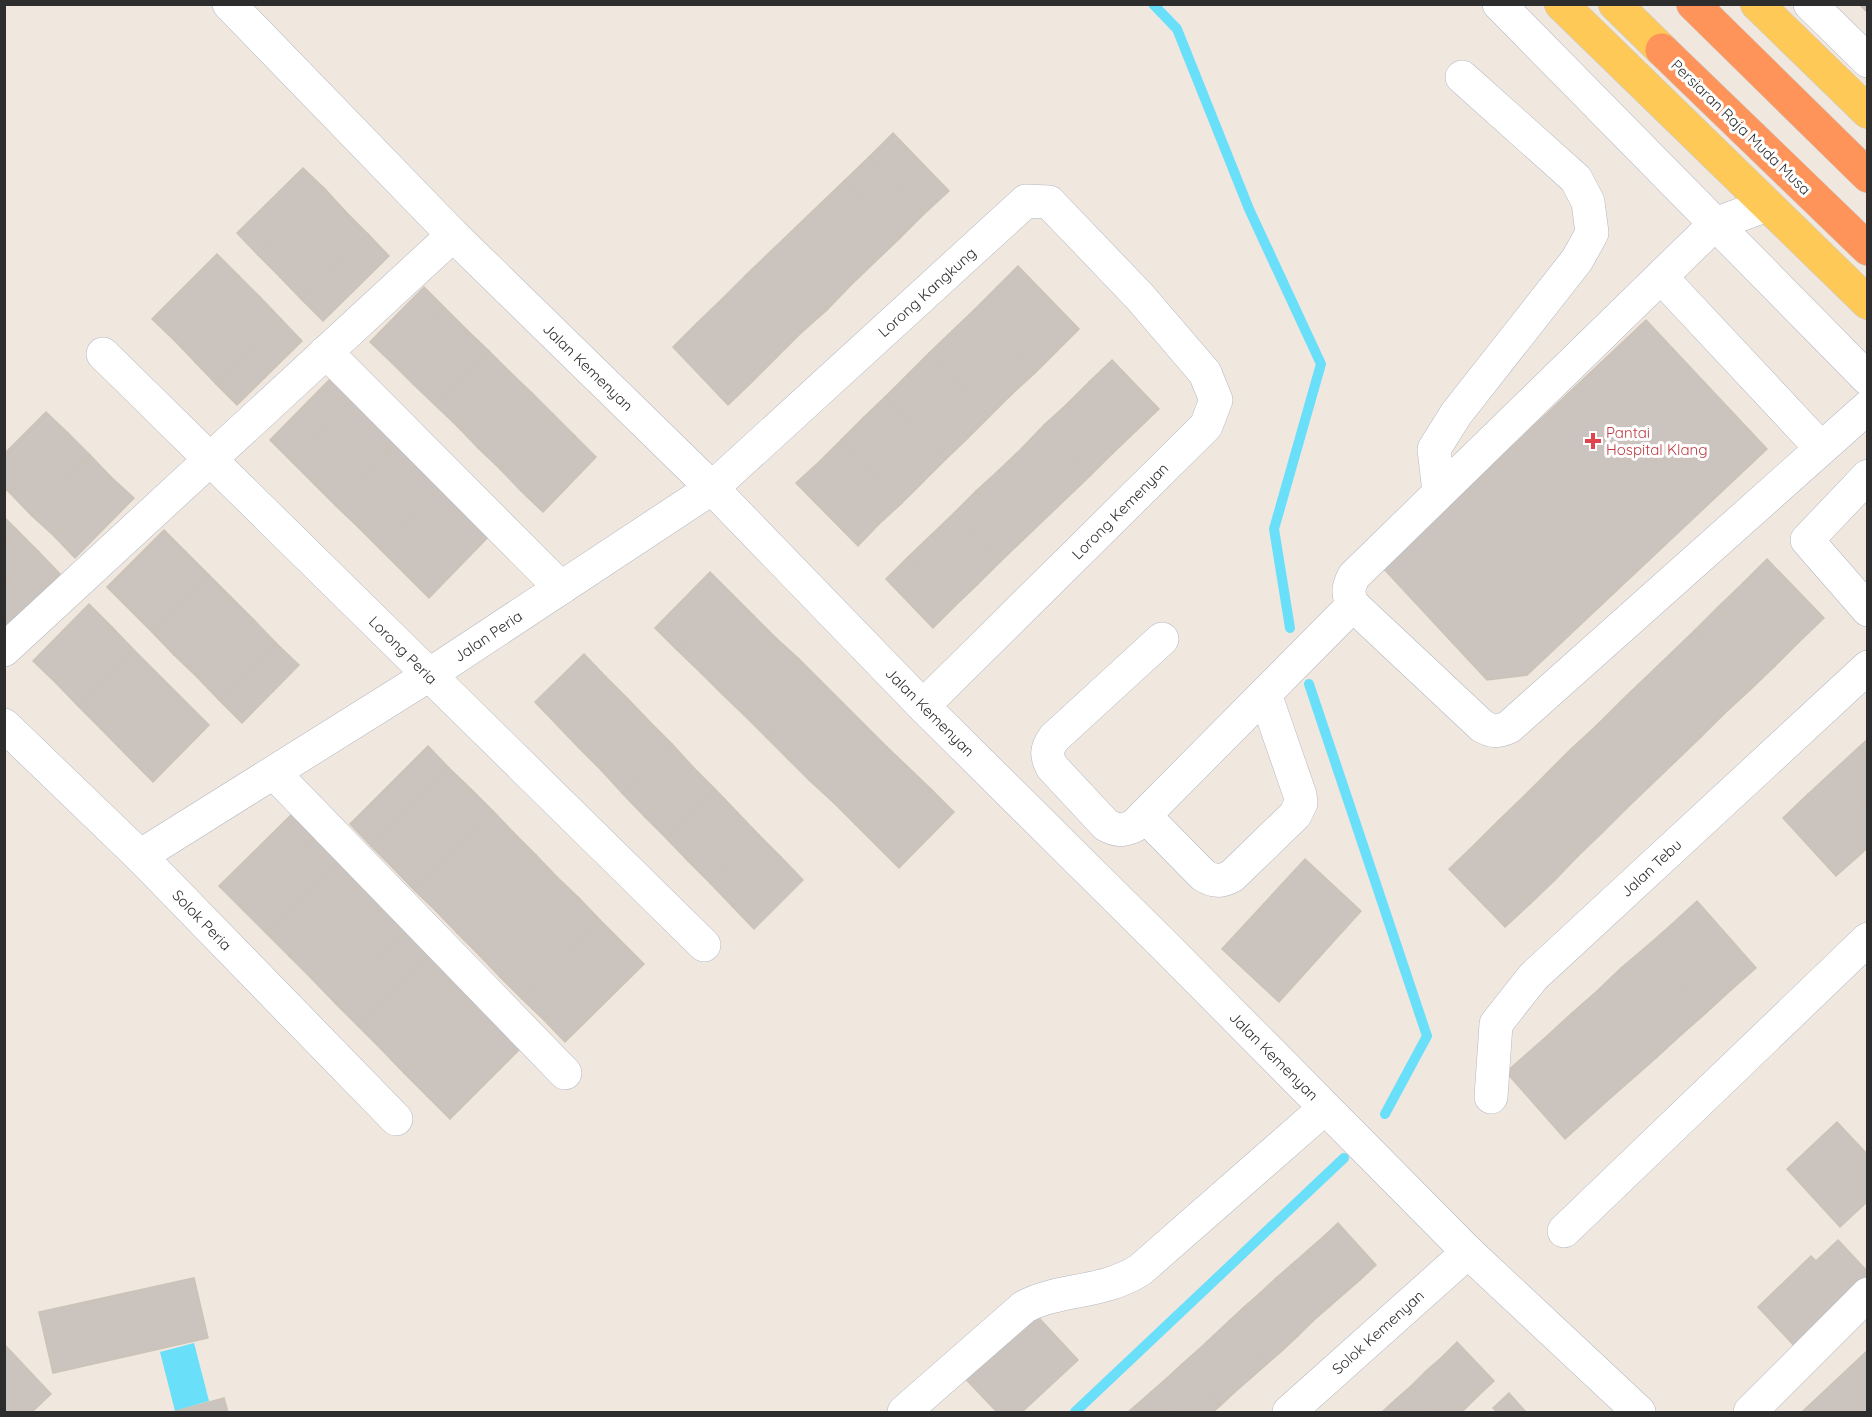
<svg xmlns="http://www.w3.org/2000/svg" width="1872" height="1417" viewBox="0 0 1872 1417" font-family="Quicksand,sans-serif">
  <rect width="100%" height="100%" fill="#f0e7df"/>
  <polygon fill="#6adffa" points="194,1343 209,1401 175,1411 160,1352"/>
  <g fill="none" stroke-linecap="round" stroke-linejoin="round">
    <g stroke="#6adffa" stroke-width="10">
      <polyline points="1153,4 1177,29 1249,209 1321,364 1274,529 1290,628"/>
      <polyline points="1309,684 1427,1036 1385,1114"/>
      <polyline points="1075,1412 1344,1158"/>
    </g>
  </g>
  <g fill="#cbc4be" stroke="#ccc3b8" stroke-width="1.5">
    <polygon points="1859,4 1868,4 1868,13"/>
    <polygon points="893,133 949,191 924,214 869,157"/>
    <polygon points="869,157 924,214 900,238 844,181"/>
    <polygon points="303,168 325,189 258,255 237,233"/>
    <polygon points="844,181 900,238 875,262 820,204"/>
    <polygon points="325,189 346,212 280,277 258,255"/>
    <polygon points="820,204 875,262 850,286 795,228"/>
    <polygon points="346,212 368,234 301,299 280,277"/>
    <polygon points="795,228 850,286 827,310 771,251"/>
    <polygon points="368,234 389,256 323,321 301,299"/>
    <polygon points="771,251 827,310 801,333 746,275"/>
    <polygon points="217,254 239,276 174,340 152,319"/>
    <polygon points="1018,266 1079,329 1057,351 996,288"/>
    <polygon points="746,275 801,333 777,357 722,299"/>
    <polygon points="239,276 260,297 195,362 174,340"/>
    <polygon points="424,287 445,308 392,363 370,342"/>
    <polygon points="996,288 1057,351 1035,373 974,310"/>
    <polygon points="260,297 281,319 216,384 195,362"/>
    <polygon points="722,299 777,357 753,381 697,323"/>
    <polygon points="445,308 467,330 413,384 392,363"/>
    <polygon points="974,310 1035,373 1012,394 952,331"/>
    <polygon points="281,319 302,341 237,405 216,384"/>
    <polygon points="1646,320 1767,449 1527,675 1487,680 1383,568"/>
    <polygon points="697,323 753,381 728,405 673,347"/>
    <polygon points="467,330 489,351 435,405 413,384"/>
    <polygon points="952,331 1012,394 990,416 929,353"/>
    <polygon points="489,351 510,372 457,426 435,405"/>
    <polygon points="929,353 990,416 968,438 907,375"/>
    <polygon points="1112,360 1159,409 1136,431 1089,382"/>
    <polygon points="510,372 532,393 478,448 457,426"/>
    <polygon points="335,374 357,395 292,462 270,440"/>
    <polygon points="907,375 968,438 946,459 885,397"/>
    <polygon points="1089,382 1136,431 1113,453 1067,404"/>
    <polygon points="532,393 553,414 500,469 478,448"/>
    <polygon points="357,395 379,417 314,484 292,462"/>
    <polygon points="885,397 946,459 924,481 863,418"/>
    <polygon points="1067,404 1113,453 1091,475 1044,425"/>
    <polygon points="46,412 68,433 10,493 4,488 4,454"/>
    <polygon points="553,414 575,436 521,491 500,469"/>
    <polygon points="379,417 401,439 336,506 314,484"/>
    <polygon points="863,418 924,481 902,503 841,440"/>
    <polygon points="1044,425 1091,475 1069,496 1022,448"/>
    <polygon points="68,433 90,455 31,515 10,493"/>
    <polygon points="575,436 596,457 543,512 521,491"/>
    <polygon points="401,439 423,460 358,527 336,506"/>
    <polygon points="841,440 902,503 879,524 819,462"/>
    <polygon points="1022,448 1069,496 1046,518 999,470"/>
    <polygon points="90,455 111,477 54,536 31,515"/>
    <polygon points="423,460 445,482 380,549 358,527"/>
    <polygon points="819,462 879,524 858,546 796,483"/>
    <polygon points="999,470 1046,518 1023,540 976,491"/>
    <polygon points="111,477 134,498 75,558 54,536"/>
    <polygon points="445,482 467,504 402,571 380,549"/>
    <polygon points="976,491 1023,540 1000,562 954,513"/>
    <polygon points="467,504 494,531 429,598 402,571"/>
    <polygon points="954,513 1000,562 978,584 931,535"/>
    <polygon points="4,517 17,530 4,542"/>
    <polygon points="17,530 39,552 4,585 4,542"/>
    <polygon points="164,530 186,552 130,610 107,587"/>
    <polygon points="931,535 978,584 955,606 908,557"/>
    <polygon points="39,552 60,574 4,629 4,585"/>
    <polygon points="186,552 209,575 152,632 130,610"/>
    <polygon points="908,557 955,606 933,628 886,579"/>
    <polygon points="1767,559 1824,618 1799,642 1743,583"/>
    <polygon points="710,572 732,594 677,650 655,628"/>
    <polygon points="209,575 231,597 174,655 152,632"/>
    <polygon points="1743,583 1799,642 1775,666 1718,607"/>
    <polygon points="732,594 754,616 700,672 677,650"/>
    <polygon points="231,597 254,620 197,677 174,655"/>
    <polygon points="89,604 112,627 56,683 33,661"/>
    <polygon points="1718,607 1775,666 1750,690 1694,631"/>
    <polygon points="754,616 776,638 722,694 700,672"/>
    <polygon points="254,620 276,643 219,700 197,677"/>
    <polygon points="112,627 134,650 78,706 56,683"/>
    <polygon points="1694,631 1750,690 1725,713 1669,655"/>
    <polygon points="776,638 799,659 744,715 722,694"/>
    <polygon points="276,643 299,665 242,723 219,700"/>
    <polygon points="134,650 157,673 101,729 78,706"/>
    <polygon points="584,654 606,677 557,725 535,702"/>
    <polygon points="1669,655 1725,713 1701,737 1645,678"/>
    <polygon points="799,659 821,681 766,737 744,715"/>
    <polygon points="157,673 209,725 153,782 101,729"/>
    <polygon points="606,677 628,699 578,747 557,725"/>
    <polygon points="1645,678 1701,737 1676,761 1620,702"/>
    <polygon points="821,681 843,703 788,759 766,737"/>
    <polygon points="628,699 650,722 601,770 578,747"/>
    <polygon points="1620,702 1676,761 1652,784 1596,726"/>
    <polygon points="843,703 865,725 810,781 788,759"/>
    <polygon points="650,722 672,744 622,793 601,770"/>
    <polygon points="865,725 887,747 833,802 810,781"/>
    <polygon points="1596,726 1652,784 1627,808 1571,749"/>
    <polygon points="1868,739 1868,756 1859,747"/>
    <polygon points="672,744 693,767 644,816 622,793"/>
    <polygon points="428,746 449,768 371,846 350,824"/>
    <polygon points="887,747 909,768 855,824 833,802"/>
    <polygon points="1859,747 1868,756 1868,807 1833,771"/>
    <polygon points="1571,749 1627,808 1603,832 1547,773"/>
    <polygon points="693,767 715,789 666,838 644,816"/>
    <polygon points="449,768 471,789 393,868 371,846"/>
    <polygon points="909,768 932,790 877,846 855,824"/>
    <polygon points="1833,771 1868,807 1868,847 1862,853 1808,794"/>
    <polygon points="1547,773 1603,832 1578,856 1523,797"/>
    <polygon points="471,789 493,811 414,890 393,868"/>
    <polygon points="715,789 737,812 688,861 666,838"/>
    <polygon points="932,790 954,812 899,868 877,846"/>
    <polygon points="1808,794 1862,853 1836,876 1783,818"/>
    <polygon points="1523,797 1578,856 1555,880 1498,821"/>
    <polygon points="296,810 319,833 243,910 219,886"/>
    <polygon points="493,811 514,833 436,911 414,890"/>
    <polygon points="737,812 759,835 710,883 688,861"/>
    <polygon points="1498,821 1555,880 1530,904 1474,845"/>
    <polygon points="319,833 342,857 266,933 243,910"/>
    <polygon points="514,833 536,855 457,933 436,911"/>
    <polygon points="759,835 781,857 732,906 710,883"/>
    <polygon points="1474,845 1530,904 1505,927 1449,869"/>
    <polygon points="536,855 557,877 479,955 457,933"/>
    <polygon points="342,857 365,880 289,956 266,933"/>
    <polygon points="781,857 803,880 754,929 732,906"/>
    <polygon points="1305,859 1361,911 1279,1002 1222,949"/>
    <polygon points="557,877 579,898 500,977 479,955"/>
    <polygon points="365,880 388,903 312,979 289,956"/>
    <polygon points="579,898 600,920 522,999 500,977"/>
    <polygon points="1697,901 1756,968 1731,990 1672,924"/>
    <polygon points="388,903 411,926 335,1003 312,979"/>
    <polygon points="600,920 622,942 544,1020 522,999"/>
    <polygon points="1672,924 1731,990 1706,1013 1647,946"/>
    <polygon points="411,926 434,950 358,1026 335,1003"/>
    <polygon points="622,942 644,964 565,1042 544,1020"/>
    <polygon points="1647,946 1706,1013 1681,1035 1621,968"/>
    <polygon points="434,950 457,973 381,1049 358,1026"/>
    <polygon points="1621,968 1681,1035 1656,1058 1597,991"/>
    <polygon points="457,973 480,996 404,1073 381,1049"/>
    <polygon points="1597,991 1656,1058 1631,1080 1572,1013"/>
    <polygon points="480,996 504,1019 427,1096 404,1073"/>
    <polygon points="1572,1013 1631,1080 1606,1102 1547,1036"/>
    <polygon points="504,1019 526,1043 450,1119 427,1096"/>
    <polygon points="1547,1036 1606,1102 1565,1139 1506,1072"/>
    <polygon points="1837,1122 1868,1155 1868,1201 1840,1227 1787,1169"/>
    <polygon points="1338,1223 1376,1265 1360,1280 1323,1237"/>
    <polygon points="1323,1237 1360,1280 1345,1293 1307,1251"/>
    <polygon points="1838,1240 1868,1272 1868,1283 1798,1350 1758,1307 1811,1256 1816,1261"/>
    <polygon points="1307,1251 1345,1293 1329,1307 1291,1265"/>
    <polygon points="1291,1265 1329,1307 1313,1321 1275,1279"/>
    <polygon points="194,1278 208,1338 53,1373 39,1312"/>
    <polygon points="1275,1279 1313,1321 1298,1336 1260,1293"/>
    <polygon points="1260,1293 1298,1336 1283,1350 1244,1307"/>
    <polygon points="1027,1305 1078,1360 1022,1412 997,1412 957,1370"/>
    <polygon points="1244,1307 1283,1350 1267,1364 1229,1321"/>
    <polygon points="1229,1321 1267,1364 1251,1378 1213,1336"/>
    <polygon points="1213,1336 1251,1378 1235,1392 1198,1350"/>
    <polygon points="1457,1342 1494,1381 1478,1396 1442,1357"/>
    <polygon points="4,1344 51,1394 32,1412 4,1412"/>
    <polygon points="1198,1350 1235,1392 1220,1406 1182,1364"/>
    <polygon points="1868,1350 1868,1412 1802,1412"/>
    <polygon points="1442,1357 1478,1396 1463,1411 1426,1371"/>
    <polygon points="1182,1364 1220,1406 1213,1412 1198,1412 1167,1378"/>
    <polygon points="1426,1371 1463,1411 1461,1412 1435,1412 1411,1386"/>
    <polygon points="1167,1378 1198,1412 1169,1412 1151,1392"/>
    <polygon points="1411,1386 1435,1412 1406,1412 1395,1400"/>
    <polygon points="1151,1392 1169,1412 1141,1412 1135,1406"/>
    <polygon points="1509,1393 1526,1412 1497,1412 1493,1408"/>
    <polygon points="224,1398 228,1412 173,1412"/>
    <polygon points="1395,1400 1406,1412 1382,1412"/>
    <polygon points="1135,1406 1141,1412 1128,1412"/>
  </g>
  <g fill="none" stroke-linecap="round" stroke-linejoin="round">
    <g stroke="#b3b7c2" stroke-width="34">
      <g id="minor">
        <polyline points="229,4 453,235 712,488 923,706 1166,947 1468,1252 1639,1412"/>
        <polyline points="1499,4 1868,379"/>
        <polyline points="1810,4 1868,61"/>
        <path d="M 1767,205 L 1715,224 L 1354,576 C 1348,587 1347,594 1353,605 L 1482,726 C 1492,732 1498,732 1509,727 L 1868,407"/>
        <polyline points="1661,277 1821,448"/>
        <polyline points="326,352 561,588"/>
        <polyline points="103,354 704,945"/>
        <polyline points="1868,476 1807,540 1868,610"/>
        <polyline points="1439,492 1434,449 1456,414 1577,260 1592,233 1588,202 1576,179 1462,77"/>
        <path d="M 1162,639 L 1054,738 C 1046,749 1046,756 1052,767 L 1106,825 C 1117,831 1123,831 1134,826 L 1353,605"/>
        <polyline points="4,650 453,235"/>
        <polyline points="4,725 140,856 396,1119"/>
        <polyline points="274,773 565,1073"/>
        <path d="M 1145,816 L 1203,875 C 1214,882 1221,882 1232,876 L 1295,815 L 1301,803 L 1300,795 L 1265,694"/>
        <polyline points="140,856 429,675 712,488 1026,201 1049,202 1140,297 1205,373 1216,400 1206,426 923,706"/>
        <polyline points="1491,1097 1496,1024 1533,977 1868,667"/>
        <polyline points="1564,1231 1868,939"/>
        <path d="M 904,1412 L 1024,1307 C 1060,1288 1102,1294 1140,1270 L 1325,1108"/>
        <polyline points="1289,1412 1468,1252"/>
        <polyline points="1750,1412 1868,1294"/>
      </g>
    </g>
    <g stroke="#c8c8c8" stroke-width="34">
      <g id="major">
        <polyline points="1561,4 1868,303"/>
        <polyline points="1615,4 1662,50"/>
        <polyline points="1757,4 1868,112"/>
      </g>
    </g>
    <g stroke="#c8c8c8" stroke-width="34">
      <g id="highway">
        <polyline points="1693,4 1868,176"/>
        <polyline points="1662,50 1868,249"/>
      </g>
    </g>
    <use href="#minor" stroke="#fff" stroke-width="33"/>
    <use href="#major" stroke="#fec956" stroke-width="33"/>
    <use href="#highway" stroke="#ff945a" stroke-width="33"/>
  </g>
  <path fill="#e0444e" stroke="#fff" stroke-width="2" d="M1590 432h6v6h6v6h-6v6h-6v-6h-6v-6h6z"/>
  <g text-anchor="middle" dominant-baseline="central" stroke-width="6" stroke-linejoin="round" paint-order="stroke">
    <g font-size="15" fill="#2d2d2d" stroke="#fff">
      <text transform="translate(1741 127) rotate(44)">Persiaran Raja Muda Musa</text>
      <text transform="translate(927 292) rotate(-42)">Lorong Kangkung</text>
      <text transform="translate(588 367) rotate(44)">Jalan Kemenyan</text>
      <text transform="translate(1120 511) rotate(-45)">Lorong Kemenyan</text>
      <text transform="translate(488 636) rotate(-34)">Jalan Peria</text>
      <text transform="translate(403 650) rotate(45)">Lorong Peria</text>
      <text transform="translate(930 712) rotate(45)">Jalan Kemenyan</text>
      <text transform="translate(1651 868) rotate(-43)">Jalan Tebu</text>
      <text transform="translate(202 920) rotate(46)">Solok Peria</text>
      <text transform="translate(1274 1056) rotate(45)">Jalan Kemenyan</text>
      <text transform="translate(1378 1332) rotate(-42)">Solok Kemenyan</text>
    </g>
    <g font-size="15" fill="#be3a42" stroke="#fff" text-anchor="start">
      <text x="1606" y="432">Pantai<tspan x="1606" dy="17">Hospital Klang</tspan></text>
    </g>
  </g>
  <rect width="1872" height="1417" fill="none" stroke="#2d2d2d" stroke-width="12"/>
</svg>
